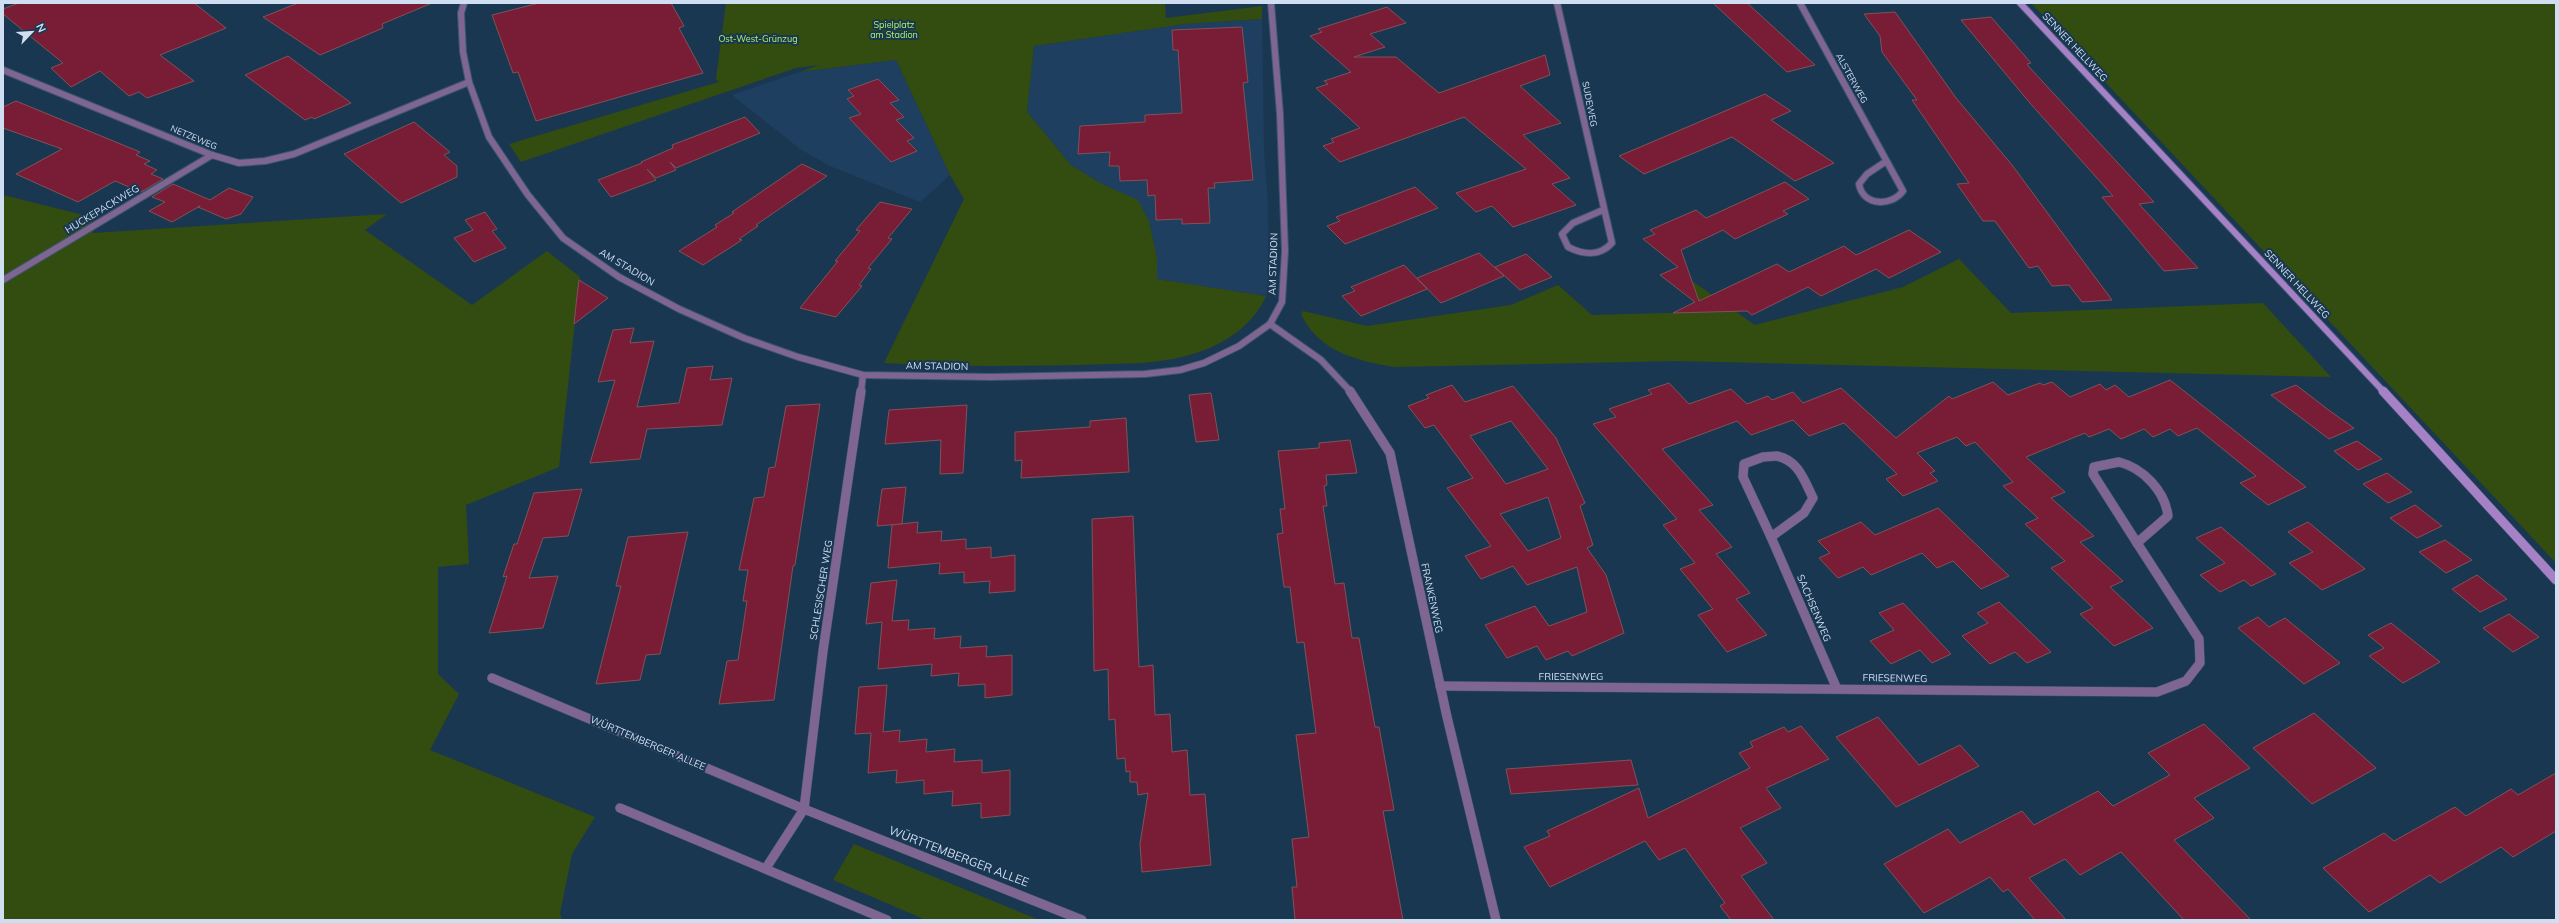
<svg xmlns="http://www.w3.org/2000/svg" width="2559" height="923" viewBox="0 0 2559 923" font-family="Mulish,sans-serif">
  <rect width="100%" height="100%" fill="#1a3752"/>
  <g fill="#1e3f60">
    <polygon points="1262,19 1264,151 1268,203 1269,282 1266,296 1157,279 1157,258 1149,221 1138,201 1102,184 1071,165 1027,112 1034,46 1185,24"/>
    <polygon points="896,60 950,175 920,202 830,166 800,149 732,95 800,72"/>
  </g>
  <g fill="#334c0f">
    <path d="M 726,3 L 1165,3 L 1166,18 L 1262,6 L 1262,19 L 1185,24 L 1034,46 L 1027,112 L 1071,165 L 1102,184 L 1138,200 L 1149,221 L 1157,258 L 1157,279 L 1266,296 C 1256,320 1231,340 1207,349 C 1166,366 1122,363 1078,365 C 1013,366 949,367 884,363 L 964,199 L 950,175 L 896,60 L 800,72 L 819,65 L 796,68 L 521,162 L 509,144 L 719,82 L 716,79 Z"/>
    <polygon points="2031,3 2556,3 2556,563"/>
    <polygon points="3,195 91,217 93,233 387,214 365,230 472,305 547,251 580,277 559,467 466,505 469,564 438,567 438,674 459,694 430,750 595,817 572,854 560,913 562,920 3,920"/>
    <path d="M 1959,259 L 2011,313 L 2263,303 L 2331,377 L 1677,361 L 1394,367 C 1357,361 1318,351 1301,314 L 1303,311 L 1367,326 L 1511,305 L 1558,285 L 1592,315 L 1702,312 L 1692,281 L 1755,325 L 1903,287 Z"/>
    <polygon points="854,844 1039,920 926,920 833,880"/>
  </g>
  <g fill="#791d36" stroke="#7f5259" fill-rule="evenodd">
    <polygon points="19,3 194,3 226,28 160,55 194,81 147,98 139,92 129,96 100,71 71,87 51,68 63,63 3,14 3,9"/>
    <polygon points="298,3 432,3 382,24 383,28 320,55 263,17"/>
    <polygon points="539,3 671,3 684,26 679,28 703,73 536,121 518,72 513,73 492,15"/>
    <polygon points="1713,3 1747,3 1815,65 1787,72"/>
    <polygon points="1387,7 1406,23 1370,34 1385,47 1354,57 1396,57 1439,93 1545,55 1550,75 1520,86 1561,123 1523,135 1570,178 1552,184 1576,205 1513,227 1492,206 1476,212 1456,193 1526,169 1464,117 1340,162 1323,146 1334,142 1331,139 1360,128 1316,88 1328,84 1324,81 1351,72 1310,36 1322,32 1318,29"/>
    <polygon points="1895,12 1956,98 2012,165 2112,300 2082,302 2069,285 2052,286 2038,266 2029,268 1995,221 1983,221 1957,184 1969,183 1912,100 1917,100 1882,52 1880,36 1864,14"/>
    <polygon points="1991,17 2031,63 2027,64 2030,68 2154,202 2139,204 2198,268 2164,271 2102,197 2113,196 2029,102 1961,20"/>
    <polygon points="1242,27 1248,82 1243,83 1253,180 1214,183 1215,188 1208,188 1210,223 1182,224 1182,219 1156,220 1155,195 1148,196 1147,180 1120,181 1119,166 1109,166 1110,152 1078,154 1080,126 1145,122 1145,115 1182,113 1178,50 1173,50 1172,30"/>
    <polygon points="288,56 351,103 314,119 312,117 305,120 245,75"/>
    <polygon points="878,79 899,100 890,103 904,117 896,120 914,138 907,141 917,151 891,162 849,118 861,114 847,99 854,96 848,90"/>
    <polygon points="1765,94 1791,111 1771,120 1834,163 1795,181 1732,137 1644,174 1619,156"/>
    <polygon points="16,101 140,152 136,155 150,161 144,164 157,170 151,174 163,179 141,192 115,181 78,202 16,174 62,149 3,128 3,107"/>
    <polygon points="745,117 760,133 676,168 670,162 676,170 656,178 647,169 656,180 611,197 598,180 642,163 641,162 673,148 672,145"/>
    <polygon points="414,122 450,152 444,155 457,166 457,177 401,203 344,154"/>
    <polygon points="802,164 827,176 756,225 758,226 739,239 742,240 703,265 679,251 717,227 715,225 734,213 732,212"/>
    <polygon points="1785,182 1809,199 1783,211 1788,214 1735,239 1723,230 1681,250 1699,301 1777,264 1789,272 1844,246 1856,255 1909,230 1941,252 1889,278 1876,269 1821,296 1808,287 1752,315 1747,311 1673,313 1695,302 1660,275 1678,267 1643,239 1655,234 1650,230 1696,210 1706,218"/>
    <polygon points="173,184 210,200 229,188 253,197 241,214 226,219 198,207 200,206 172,222 149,211 165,202 152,197"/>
    <polygon points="1415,187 1438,208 1345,244 1327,226 1340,221 1336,217"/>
    <polygon points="880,202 912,209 888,238 892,239 868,268 871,269 859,285 862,286 836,317 800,308 838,261 835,261 860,231 856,230"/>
    <polygon points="485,212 497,229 492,231 506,248 474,262 454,238 473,230 465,220"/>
    <polygon points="1479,253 1504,276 1441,303 1417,278"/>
    <polygon points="1526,254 1552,277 1520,290 1495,267"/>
    <polygon points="1404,265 1427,289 1361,316 1342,296 1355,291 1351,287"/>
    <polygon points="579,280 608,298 574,324 577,296"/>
    <polygon points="634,328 630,343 654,341 637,407 679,403 687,368 713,366 710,380 732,378 722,425 647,429 640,459 590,463 615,380 598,382 613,330"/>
    <polygon points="2170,380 2306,487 2268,505 2240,483 2256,476 2197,428 2178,436 2170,429 2153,437 2144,429 2121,439 2109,429 2089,437 2085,433 2026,457 2065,492 2051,498 2094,536 2080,542 2123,581 2110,587 2153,628 2114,646 2080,614 2093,608 2051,568 2065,561 2025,524 2038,518 2003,486 2013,482 1975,442 1966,446 1957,437 1917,453 1935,471 1930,473 1938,481 1903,496 1886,479 1897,474 1844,423 1809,436 1793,420 1751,435 1737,421 1662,449 1713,505 1699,510 1732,547 1716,554 1750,593 1736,599 1767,635 1727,652 1698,615 1713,609 1680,569 1695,563 1663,525 1677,519 1593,424 1616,417 1609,409 1652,394 1648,390 1669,383 1689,404 1731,389 1747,404 1768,396 1772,400 1793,392 1803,403 1841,388 1896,438 1949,396 1952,399 1993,382 2008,395 2040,383 2043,385 2052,382 2070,397 2100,384 2106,390 2115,385 2129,397"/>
    <path d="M 1452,385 L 1465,402 L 1513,386 L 1556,438 L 1585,503 L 1580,506 L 1593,545 L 1587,548 L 1606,575 L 1624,633 L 1572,656 L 1568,651 L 1546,660 L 1537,646 L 1507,658 L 1485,625 L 1535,606 L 1549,626 L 1587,612 L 1577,567 L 1527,585 L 1513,566 L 1481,579 L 1465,556 L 1491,546 L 1447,488 L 1473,478 L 1434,425 L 1425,428 L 1408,406 L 1429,398 L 1426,395 ZM 1511,421 L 1548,469 L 1506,484 L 1470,436 ZM 1548,497 L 1561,538 L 1528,551 L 1500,514 Z"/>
    <polygon points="2296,385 2330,411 2354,428 2329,439 2271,395"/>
    <polygon points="1211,393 1219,440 1196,442 1189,395"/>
    <polygon points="820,404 795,565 793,566 774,700 719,704 727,661 738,660 747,601 743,601 748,570 739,570 754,498 764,497 769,468 775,467 786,406"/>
    <polygon points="967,405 963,473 940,474 941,440 885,444 889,410"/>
    <polygon points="1126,418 1129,472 1021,478 1022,460 1015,461 1015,432 1090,427 1090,421"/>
    <polygon points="1350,440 1357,473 1326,475 1327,485 1324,486 1327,506 1323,506 1335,584 1344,583 1352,638 1359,638 1375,727 1379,727 1394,810 1383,811 1403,920 1295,920 1292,887 1297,887 1292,839 1309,837 1296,735 1316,733 1304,642 1297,643 1290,587 1284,587 1277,534 1283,533 1280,509 1285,509 1278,451 1319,448 1319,443"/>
    <polygon points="2357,441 2382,459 2358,470 2334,451"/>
    <polygon points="2387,473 2412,492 2388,503 2363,484"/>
    <polygon points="906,487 902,524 877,526 882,489"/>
    <polygon points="582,489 568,536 543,538 529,578 558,576 543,628 489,633 507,576 503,577 514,544 517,544 534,493"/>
    <polygon points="2415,505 2442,526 2417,538 2390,518"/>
    <polygon points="1938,508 2009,576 1981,589 1953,561 1937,568 1922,553 1871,575 1863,567 1838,578 1819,558 1830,553 1818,541 1861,522 1875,535"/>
    <polygon points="1133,516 1139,667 1153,665 1155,715 1170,714 1172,752 1187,750 1190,795 1205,794 1211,865 1142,872 1140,844 1148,793 1138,795 1137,782 1130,782 1130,771 1126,772 1125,758 1117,759 1115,719 1109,720 1108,669 1094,671 1092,519"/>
    <polygon points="918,522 917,533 942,531 941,541 966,539 966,549 991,547 991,558 1015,555 1015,591 989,593 990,581 964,583 964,572 939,574 940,563 888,568 892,525"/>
    <polygon points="2308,522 2365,569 2322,590 2289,563 2313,552 2288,532"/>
    <polygon points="2221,527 2276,574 2251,586 2244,580 2220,592 2200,575 2225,563 2196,538"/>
    <polygon points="688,532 660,654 646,655 640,680 596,684 621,586 616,586 628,537"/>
    <polygon points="2445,540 2472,560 2446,573 2419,552"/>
    <polygon points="2477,575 2507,599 2480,612 2452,589"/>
    <polygon points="897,580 892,621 909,620 908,630 935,628 934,639 961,636 960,648 987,646 986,657 1012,655 1012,695 985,698 985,684 958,686 959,673 931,676 932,664 878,669 882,622 866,624 871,583"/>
    <polygon points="1999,602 2051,652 2027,663 2015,652 1990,664 1962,636 1988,623 1977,613"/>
    <polygon points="1903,603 1951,654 1932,663 1920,650 1891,664 1870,641 1894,630 1879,613"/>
    <polygon points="2509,614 2539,637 2513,652 2483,628"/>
    <polygon points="2258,617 2269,627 2285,618 2340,663 2304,684 2238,628"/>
    <polygon points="2391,623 2440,662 2403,683 2369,656 2384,648 2368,635"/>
    <polygon points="887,685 883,732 900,730 899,742 927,739 926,752 955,749 954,762 982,760 982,773 1010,770 1010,815 981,818 981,803 952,806 953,791 924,794 924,780 896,783 897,770 868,773 871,733 855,734 859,687"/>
    <polygon points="2314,713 2376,768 2312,804 2253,748"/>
    <polygon points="1878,717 1919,765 1960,745 1979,766 1896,807 1836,737"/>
    <polygon points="2204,724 2250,768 2194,798 2214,818 2174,840 2251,920 2184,920 2121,852 2080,875 2065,859 2029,878 2066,920 2035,920 2008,889 2003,892 1990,877 1924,913 1884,864 1948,829 1960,843 2022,811 2034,825 2098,791 2113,806 2170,775 2148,753"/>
    <polygon points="1801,726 1829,759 1766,788 1781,808 1740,828 1767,863 1741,876 1774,920 1731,920 1720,906 1725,903 1685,848 1659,860 1645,841 1550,887 1524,847 1550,836 1547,831 1639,788 1648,818 1750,768 1739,753 1753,747 1750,742 1784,727 1788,732"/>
    <polygon points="1631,760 1638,785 1511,794 1506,769"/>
    <polygon points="2556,773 2556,831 2513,857 2501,847 2440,883 2430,875 2369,912 2323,868 2384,833 2394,841 2455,807 2466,816 2511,789 2518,795"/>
  </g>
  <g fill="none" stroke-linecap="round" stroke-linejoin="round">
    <g stroke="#3b556f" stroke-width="8">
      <g id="street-far1">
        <polyline points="464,3 461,13 463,52 469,82 489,137 528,195 563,238 619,277 679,309 744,338 798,357 863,375 991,377 1145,374 1180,370 1204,363 1239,346 1270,324 1282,302 1285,251 1280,114 1271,3"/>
        <path d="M 1557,3 L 1612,243 C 1599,257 1584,255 1568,247 L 1562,234 L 1573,223 L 1603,210"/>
        <path d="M 1800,3 L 1903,191 C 1891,207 1863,206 1859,184 L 1867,174 L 1885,162"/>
        <polyline points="3,70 212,155 239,163 265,161 294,154 469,82"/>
        <polyline points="3,280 212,155"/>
        <polyline points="1270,324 1321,360 1351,392"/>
        <polyline points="861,392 863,375"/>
      </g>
    </g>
    <g stroke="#3b556f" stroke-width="10">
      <g id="street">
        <polyline points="1350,391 1390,453 1447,717 1496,920"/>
        <path d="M 1777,456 C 1799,461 1804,480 1813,498 L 1804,513 L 1771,537 L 1743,477 L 1744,464 L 1763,457 Z"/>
        <path d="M 2119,462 C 2143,468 2165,491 2168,516 L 2137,543 L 2093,474 L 2094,467 Z"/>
        <polyline points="1771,537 1837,689"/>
        <polyline points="492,678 804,809 1082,920"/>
        <polyline points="1440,686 2157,692 2186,681 2200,663 2199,639 2137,543"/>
        <polyline points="620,808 887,920"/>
        <polyline points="766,868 804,809 823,651 861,391"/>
      </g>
    </g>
    <g stroke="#3b556f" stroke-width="8">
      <polyline id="secondary-far1" points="2020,3 2384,392"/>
    </g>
    <g stroke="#3b556f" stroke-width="10">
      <polyline id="secondary" points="2383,391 2556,580"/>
    </g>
    <use href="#street-far1" stroke="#7e6691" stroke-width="6"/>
    <use href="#street" stroke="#7e6691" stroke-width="9"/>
    <use href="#secondary-far1" stroke="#a781c5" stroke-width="6"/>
    <use href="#secondary" stroke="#a781c5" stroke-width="9"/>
  </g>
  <g text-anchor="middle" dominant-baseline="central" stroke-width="4" stroke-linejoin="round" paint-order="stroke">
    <g font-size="9" fill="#b3f460" stroke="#1a3752">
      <text x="894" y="24">Spielplatz<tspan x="894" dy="10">am Stadion</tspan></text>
      <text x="758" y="38">Ost-West-Grünzug</text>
    </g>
    <g font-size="9" fill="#cfdff1" stroke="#1a3752">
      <text transform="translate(1852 78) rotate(61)">ALSTERWEG</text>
      <text transform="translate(1590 104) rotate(79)">SUDEWEG</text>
      <text transform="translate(194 137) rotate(23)">NETZEWEG</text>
    </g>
    <g font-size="10" fill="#cfdff1" stroke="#1a3752">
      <text transform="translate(2075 47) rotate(47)">SENNER HELLWEG</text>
      <text transform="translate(102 209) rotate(-31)">HUCKEPACKWEG</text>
      <text transform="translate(1273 264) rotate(-88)">AM STADION</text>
      <text transform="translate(627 267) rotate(31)">AM STADION</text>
      <text transform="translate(2297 284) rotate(47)">SENNER HELLWEG</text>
      <text transform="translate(937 366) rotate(1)">AM STADION</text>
      <text transform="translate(821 590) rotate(-81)">SCHLESISCHER WEG</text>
      <text transform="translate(1432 598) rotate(78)">FRANKENWEG</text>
      <text transform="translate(1814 608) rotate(67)">SACHSENWEG</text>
      <text x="1571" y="676">FRIESENWEG</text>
      <text transform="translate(1895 678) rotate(1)">FRIESENWEG</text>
      <text transform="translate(648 743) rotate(23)">WÜRTTEMBERGER ALLEE</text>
    </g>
    <g font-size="12" fill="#cfdff1" stroke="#1a3752">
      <text transform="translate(959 856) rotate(21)">WÜRTTEMBERGER ALLEE</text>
    </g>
  </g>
  <rect width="2559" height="923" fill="none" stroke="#cfdff1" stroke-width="8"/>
  <g transform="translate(32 32) rotate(65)" stroke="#1a3752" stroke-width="3" paint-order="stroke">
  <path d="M0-3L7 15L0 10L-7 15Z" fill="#cfdff1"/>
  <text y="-6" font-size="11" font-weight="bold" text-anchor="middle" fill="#cfdff1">N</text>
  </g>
</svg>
